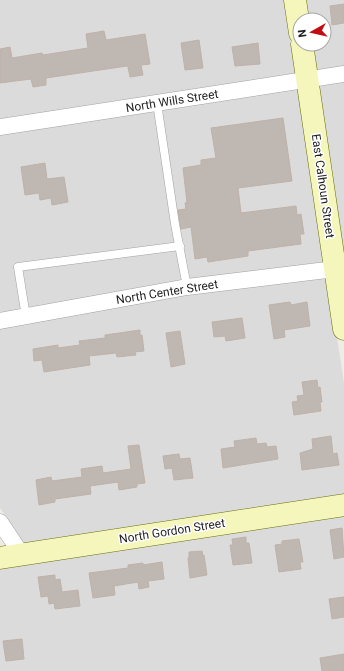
<svg xmlns="http://www.w3.org/2000/svg" width="344" height="671" viewBox="0 0 344 671" font-family="Roboto,sans-serif">
  <rect width="100%" height="100%" fill="#efebe5"/>
  <g fill="#dcdbdb">
    <polygon points="0,0 287,0 298,74 0,120"/>
    <polygon points="303,0 344,0 344,67 314,71 310,44 324,44 324,20 306,20"/>
    <polygon points="344,81 344,274 316,86"/>
    <polygon points="300,88 326,262 0,314 0,134"/>
    <polygon points="328,277 344,384 344,497 26,547 0,508 0,328 188,294"/>
    <polygon points="344,512 344,671 0,671 0,565"/>
  </g>
  <g fill="#bfb7b2" stroke="#bfb2a8">
    <polygon points="344,4 344,23 332,25 330,6"/>
    <polygon points="104,31 106,40 145,34 150,64 141,65 143,75 130,77 128,67 127,66 46,78 46,85 33,87 31,79 0,83 0,49 10,47 12,58 42,53 43,55 88,48 86,34"/>
    <polygon points="199,40 203,68 185,70 181,43"/>
    <polygon points="258,43 260,64 235,66 232,47"/>
    <polygon points="283,118 292,181 238,188 241,213 296,206 297,215 301,214 304,234 300,234 301,244 248,251 248,256 208,262 207,257 195,259 191,227 181,229 178,210 186,209 185,203 187,202 183,168 201,165 201,160 216,158 211,128"/>
    <polygon points="45,163 47,179 64,177 68,202 52,205 51,198 40,200 39,193 25,195 21,167"/>
    <polygon points="290,302 291,305 307,302 310,326 284,330 285,337 274,339 269,305"/>
    <polygon points="242,318 245,338 226,341 225,336 214,337 212,322"/>
    <polygon points="140,330 140,335 142,335 144,351 135,352 136,355 117,357 116,353 89,356 90,365 44,372 42,360 34,361 33,349 58,345 58,348 80,345 79,341 105,338 105,335"/>
    <polygon points="180,331 185,364 171,367 166,333"/>
    <polygon points="317,380 318,388 320,387 322,402 320,402 321,411 294,415 292,402 298,401 297,396 304,395 302,382"/>
    <polygon points="331,436 333,454 337,453 339,465 302,470 300,453 313,449 312,439"/>
    <polygon points="256,438 257,444 266,443 267,447 276,446 278,459 223,468 221,449 235,447 234,441"/>
    <polygon points="139,445 145,483 137,484 137,487 119,490 118,482 90,486 91,494 55,499 55,502 39,505 36,480 51,477 52,481 82,477 81,469 102,466 103,473 131,469 128,446"/>
    <polygon points="179,454 180,459 190,458 193,478 174,480 172,468 165,469 163,456"/>
    <polygon points="342,528 344,557 334,559 330,530"/>
    <polygon points="246,537 246,543 249,543 252,563 233,565 230,545 233,545 232,539"/>
    <polygon points="299,539 303,562 300,562 301,569 279,572 275,545 282,544 282,541"/>
    <polygon points="202,551 203,556 204,555 207,575 190,578 188,558 189,557 189,552"/>
    <polygon points="162,562 164,579 148,581 149,587 139,589 138,582 114,586 115,595 93,598 89,573 128,568 128,565 143,563 143,565"/>
    <polygon points="55,575 55,580 60,579 62,592 78,590 80,606 55,609 54,603 49,604 48,596 41,597 38,577"/>
    <polygon points="344,597 344,617 332,619 329,599"/>
    <polygon points="22,639 24,659 6,661 3,641"/>
    <polygon points="344,654 344,671 322,671 320,658"/>
  </g>
  <g fill="none" stroke-linecap="round" stroke-linejoin="round">
    <g stroke="#a2a2a2" stroke-width="9">
      <g id="lane">
        <polyline points="157,103 175,224 187,287"/>
        <polyline points="26,317 18,267 180,246"/>
      </g>
    </g>
    <g stroke="#a2a2a2" stroke-width="17">
      <g id="street">
        <polyline points="0,127 344,74"/>
        <polyline points="0,321 187,287 335,269"/>
        <polyline points="0,522 22,555"/>
      </g>
    </g>
    <g stroke="#696f0b" stroke-width="23">
      <g id="secondary">
        <polyline points="295,0 300,33"/>
        <polyline points="302,44 344,329"/>
        <polyline points="0,558 344,505"/>
      </g>
    </g>
    <use href="#lane" stroke="#fff" stroke-width="8"/>
    <use href="#street" stroke="#fff" stroke-width="16"/>
    <use href="#secondary" stroke="#f5f6bc" stroke-width="22"/>
  </g>
  <g text-anchor="middle" dominant-baseline="central" stroke-width="3" stroke-linejoin="round" paint-order="stroke">
    <g font-size="12" fill="#1e1e1e" stroke="#fff">
      <text transform="translate(172 101) rotate(-9)">North Wills Street</text>
      <text transform="translate(323 186) rotate(82)">East Calhoun Street</text>
      <text transform="translate(167 292) rotate(-9)">North Center Street</text>
      <text transform="translate(172 531) rotate(-9)">North Gordon Street</text>
    </g>
  </g>
  <g transform="translate(312 32) rotate(262)"><circle r="19" fill="#ffffff" stroke="#a5a5a5"/>
  <path d="M0-3L7 15L0 10L-7 15Z" fill="#c10c14"/>
  <text y="-6" font-size="11" font-weight="bold" text-anchor="middle" fill="#1e1e1e">N</text>
  </g>
</svg>
